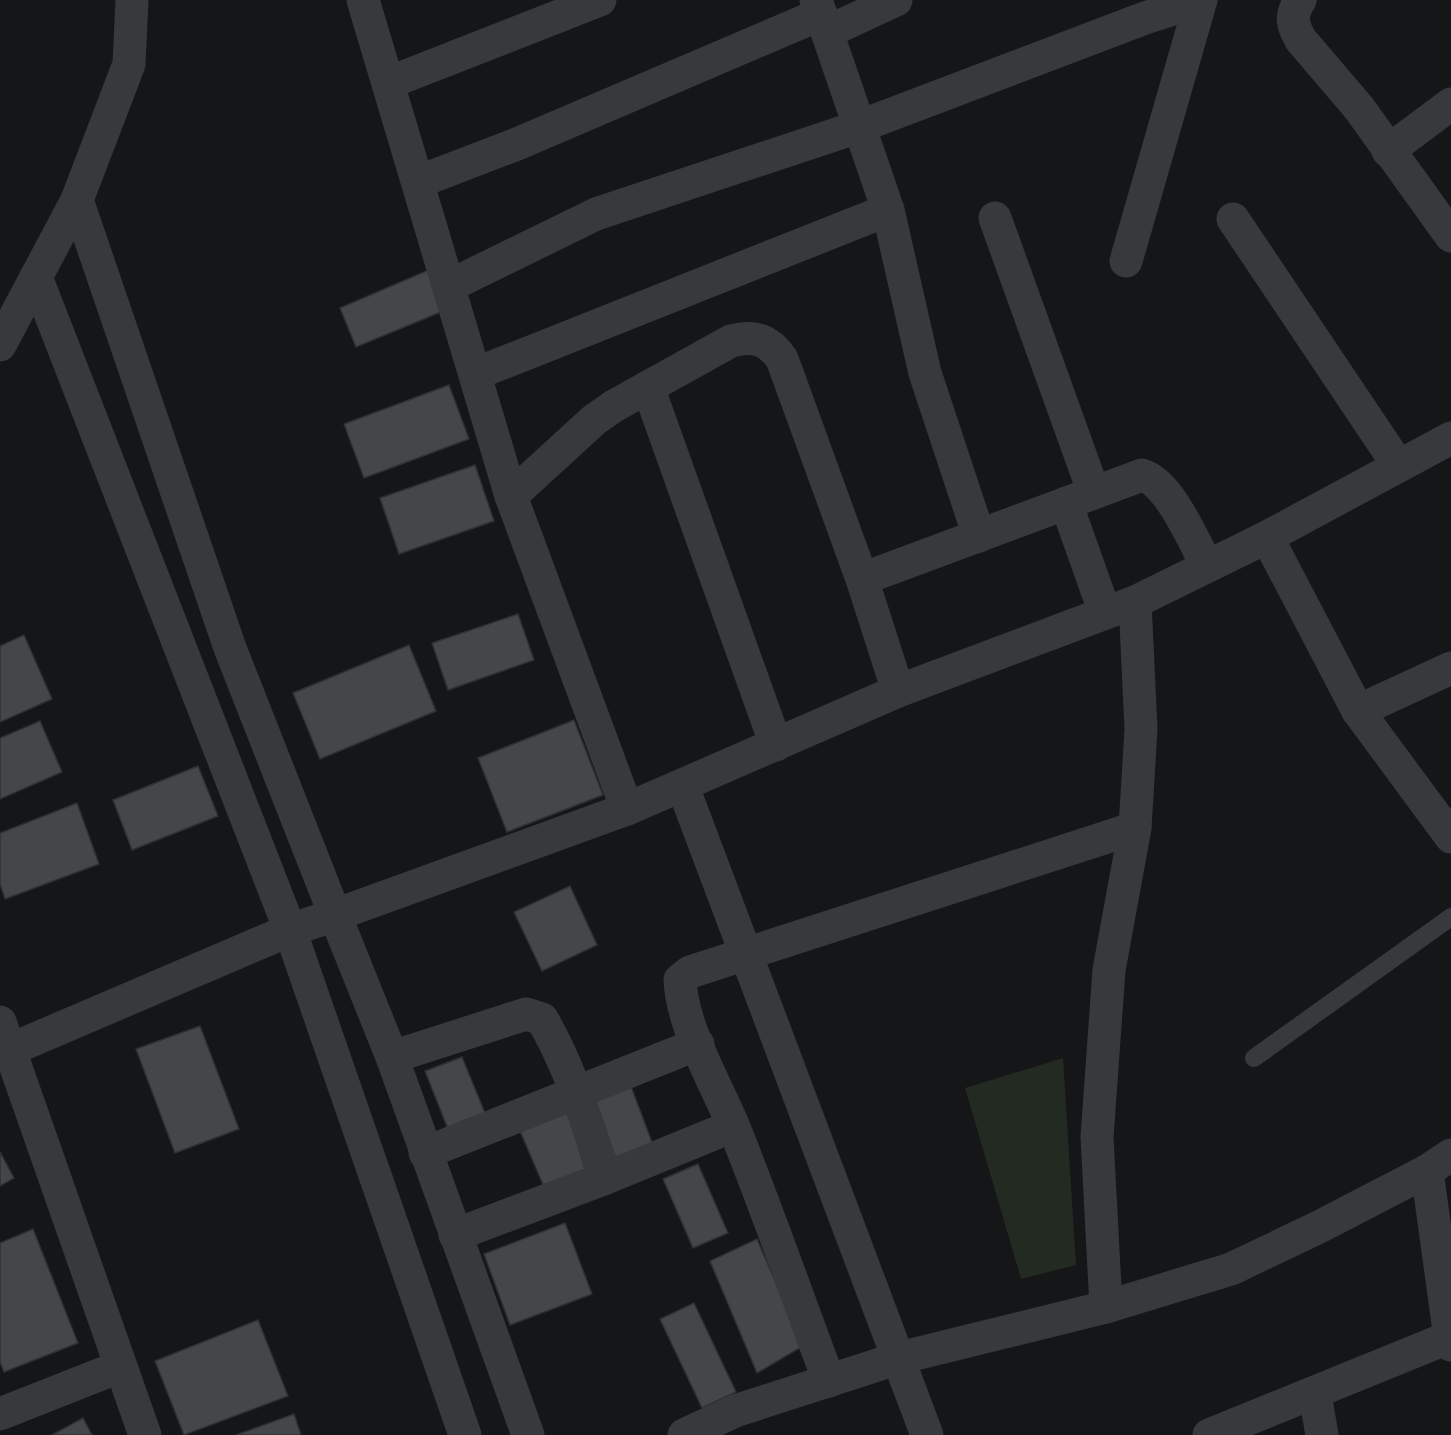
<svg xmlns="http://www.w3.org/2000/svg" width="1451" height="1435" viewBox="0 0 1451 1435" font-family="Helvetica,sans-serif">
  <rect width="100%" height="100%" fill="#151617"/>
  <polygon fill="#222a22" points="1063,1058 1076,1265 1021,1279 965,1088"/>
  <g fill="#44474a" stroke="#2f3033" stroke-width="1.5">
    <polygon points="431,269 448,309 356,347 340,308"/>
    <polygon points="449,385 469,439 364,478 344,424"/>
    <polygon points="475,465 494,521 399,554 380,498"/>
    <polygon points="518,614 534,660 448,690 432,643"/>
    <polygon points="24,635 52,699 0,722 0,646"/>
    <polygon points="409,645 436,711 320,759 293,693"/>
    <polygon points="574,720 603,795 507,832 478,758"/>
    <polygon points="40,721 62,772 0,799 0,738"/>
    <polygon points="198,766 218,816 132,850 113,800"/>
    <polygon points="77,803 99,864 5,899 0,884 0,833"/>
    <polygon points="570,886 597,945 542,971 514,912"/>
    <polygon points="200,1026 239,1129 175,1153 136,1049"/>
    <polygon points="462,1057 487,1118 448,1129 425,1071"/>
    <polygon points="629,1081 653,1145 617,1160 590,1098"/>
    <polygon points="568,1112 588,1179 547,1194 520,1131"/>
    <polygon points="0,1152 14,1178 0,1186"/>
    <polygon points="698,1164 728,1233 693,1248 663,1179"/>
    <polygon points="565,1223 592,1294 510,1325 484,1254"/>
    <polygon points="33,1229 78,1343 4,1372 0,1362 0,1243"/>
    <polygon points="757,1239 803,1346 757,1373 710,1261"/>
    <polygon points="694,1303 736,1392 702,1408 660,1319"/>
    <polygon points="258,1320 288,1396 184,1435 155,1361"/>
    <polygon points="294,1414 301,1435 236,1435"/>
    <polygon points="83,1418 92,1435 52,1435"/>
  </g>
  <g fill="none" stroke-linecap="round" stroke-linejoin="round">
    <polyline stroke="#37393c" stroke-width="18" points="1254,1058 1451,917"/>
    <g stroke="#37393c" stroke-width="33">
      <polyline points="363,0 511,496 627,809"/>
      <polyline points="816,0 888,210 925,373 979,536"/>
      <path d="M 1300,0 C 1290,16 1292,25 1301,40 L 1359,108 L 1451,236"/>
      <polyline points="827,32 896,0"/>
      <polyline points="388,83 600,0"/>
      <polyline points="1388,151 1451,104"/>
      <polyline points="418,182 517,144 821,14"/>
      <polyline points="77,200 230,648 335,915 290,930 465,1435"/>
      <polyline points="995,218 1094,493"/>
      <polyline points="1233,219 1398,465"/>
      <polyline points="1126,261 1201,0"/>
      <polyline points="449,286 596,214 858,127 1145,18 1201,0"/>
      <polyline points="0,345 77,200 129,64 132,0"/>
      <polyline points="475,374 888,210"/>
      <polyline points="648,387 776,745"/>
      <path d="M 511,496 L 594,420 L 614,406 L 731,341 C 754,335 768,339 782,359 L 862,579 L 898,691"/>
      <polyline points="1066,503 1105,613"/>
      <polyline points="1267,537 1358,711"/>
      <path d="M 862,579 L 1142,475 C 1170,483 1193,541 1207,565"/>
      <polyline points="1451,668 1358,711 1451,837"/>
      <polyline points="683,787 927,1435"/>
      <polyline points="0,1022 145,1435"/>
      <polyline points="0,1054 290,930 36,277"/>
      <path d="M 392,1057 L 526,1014 L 542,1019 C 571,1068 587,1125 606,1178"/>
      <polyline points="425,1153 698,1044"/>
      <polyline points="1451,1155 1427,1171 1451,1345"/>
      <polyline points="455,1235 606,1178 733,1126"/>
      <polyline points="1106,1307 1097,1137 1109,970 1135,828 1141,729 1135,602"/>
      <path d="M 829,1381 C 797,1296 767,1209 733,1125 C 715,1082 682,1027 680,980 L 690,972 L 1135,828"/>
      <polyline points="1315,1394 1322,1435"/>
      <polyline points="0,1414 119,1367"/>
      <polyline points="528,1435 392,1057 335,915 627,809 898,691 1135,602 1267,537 1451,438"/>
      <polyline points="684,1435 735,1411 899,1358 1106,1307 1231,1269 1319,1227 1427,1171"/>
      <polyline points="1209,1435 1450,1337"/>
    </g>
  </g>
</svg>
